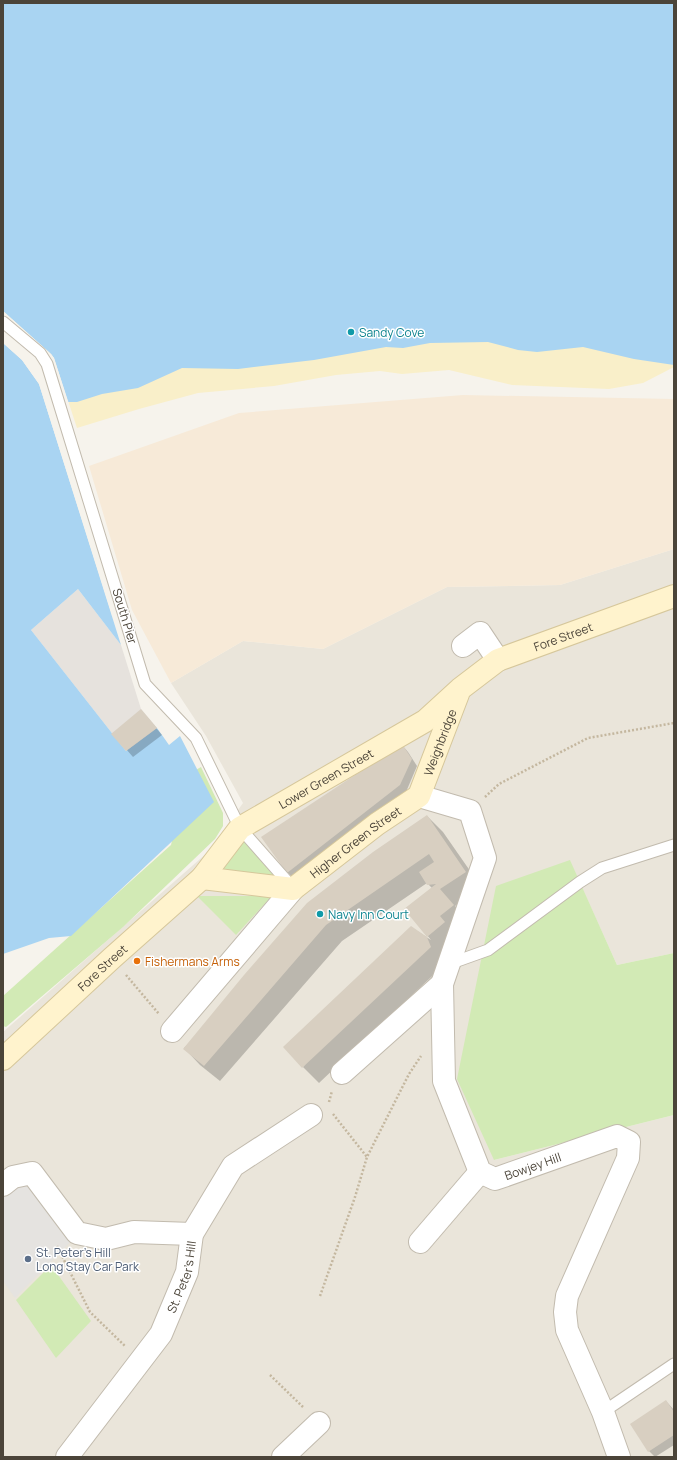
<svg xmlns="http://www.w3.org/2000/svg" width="677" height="1460" viewBox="0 0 677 1460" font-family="Manrope,sans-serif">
  <rect width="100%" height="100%" fill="#f6f3ec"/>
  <polygon fill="#eae5da" points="674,549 674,953 617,965 570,861 494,1160 674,1115 674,1457 3,1457 3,1032 208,852 243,803 206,736 171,683 243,641 323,649 447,587 560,585"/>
  <polygon fill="#f7ead8" points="463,395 674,399 674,549 560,585 447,587 323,649 243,641 171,683 132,610 89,466 239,413"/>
  <polygon fill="#e6e2dd" points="78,589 121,645 141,709 157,728 126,751 31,630"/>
  <g fill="#d2eab5">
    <polygon points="201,767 223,813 223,826 215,839 123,927 6,1027 3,1026 3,996 171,845 187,775"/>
    <polygon points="248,837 283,876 216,873"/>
    <polygon points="570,860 617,965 674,953 674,1115 494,1160 457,1079 496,886"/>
    <polygon points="197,896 272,896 236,935"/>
    <polygon points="51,1265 91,1321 56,1358 16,1300"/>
  </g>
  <polygon fill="#f9efc9" points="674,292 674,367 643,383 609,389 512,385 449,370 402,374 380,371 336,375 274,386 198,393 139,409 77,428 54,358 51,354 3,311"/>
  <polygon fill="#e5e3e0" points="29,1185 74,1238 15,1298 3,1281 3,1192 12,1186"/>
  <g fill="#a9d4f2">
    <polygon points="3,3 674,3 674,365 634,359 583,347 537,352 518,350 488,342 430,343 403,348 386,347 314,360 238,369 182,368 138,388 102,394 77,402 68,402 54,358 51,354 3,311"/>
    <polygon points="3,343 22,360 39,384 121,645 78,589 31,630 126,751 157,728 169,745 180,736 214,802 71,936 49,938 3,954"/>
  </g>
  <g fill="#f6f3ec">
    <polygon points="3,311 51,354 54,358 69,404 66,403 52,359 50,355 3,314"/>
    <polygon points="3,341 24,359 41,383 114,615 112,615 39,384 22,360 3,343"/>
  </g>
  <g fill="#0003">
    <polygon points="147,717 162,735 133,757 113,734"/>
    <polygon points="402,745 408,752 417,766 406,792 294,879 287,872"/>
    <polygon points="427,816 443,832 482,888 455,906 469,922 446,963 319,1083 303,1067 411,927 431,940 406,909 432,888 427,883 342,941 220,1081 200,1065 184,1048"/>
    <polygon points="666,1401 674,1410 674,1445 655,1457 649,1451"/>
  </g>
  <g fill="#d8cfc1">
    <polygon points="141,709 157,728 126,751 111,734"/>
    <polygon points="402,744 412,759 400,785 287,873 261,837"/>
    <polygon points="427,815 466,872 440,889 454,905 440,916 445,922 427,937 404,909 436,884 427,885 419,872 434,862 429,854 326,925 204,1066 183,1049 244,975 307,903 373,852"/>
    <polygon points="411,926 427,937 431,947 302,1068 283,1047"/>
    <polygon points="666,1400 674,1412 674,1435 648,1452 630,1424"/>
  </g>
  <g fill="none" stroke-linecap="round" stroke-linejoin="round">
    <g stroke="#c2bbae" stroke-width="13">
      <g id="lane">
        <polyline points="3,322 40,353 47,364 145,684 196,738 240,828 293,888"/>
        <polyline points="449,964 488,950 580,882 602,868 674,845"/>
        <polyline points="603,1412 674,1364"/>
      </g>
    </g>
    <g stroke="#c2bbae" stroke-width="24">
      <g id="street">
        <polyline points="463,646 480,633 498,660"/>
        <path id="s1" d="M 419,796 L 470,811 L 485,858 L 442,984 L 444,1081 L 480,1172 L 495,1179 L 617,1136 L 629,1142 L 628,1158 L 567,1296 L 565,1312 L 567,1330 L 603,1412 L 619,1457"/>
        <polyline points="172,1031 293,889"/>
        <polyline points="342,1073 442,984"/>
        <polyline points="3,1185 13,1177 32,1173 77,1233 106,1239 134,1232 192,1234"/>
        <polyline points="420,1242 480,1172"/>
        <path id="s2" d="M 67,1457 L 161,1334 L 187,1272 L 192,1234 L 233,1166 L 311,1115"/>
        <polyline points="283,1457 319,1423"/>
      </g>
    </g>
    <g stroke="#d6c79b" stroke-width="24">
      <g id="secondary">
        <path id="s3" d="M 202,878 L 293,889 L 377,824 L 419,796 L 458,694"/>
        <path id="s4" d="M 3,1059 L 112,958 L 202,878 L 240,828 L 425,721 L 460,689 L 498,660 L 674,596"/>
      </g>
    </g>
    <g stroke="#c4b79f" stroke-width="2.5" stroke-dasharray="2 2" stroke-linecap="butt">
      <polyline points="485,797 499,784 588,738 674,723"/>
      <polyline points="126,975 159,1014"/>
      <polyline points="329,1102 332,1091"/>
      <polyline points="333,1114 367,1157"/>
      <polyline points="57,1246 90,1312 125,1346"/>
      <polyline points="320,1296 355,1197 367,1157 409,1074 421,1056"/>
      <polyline points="270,1375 303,1407"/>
    </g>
    <use href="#lane" stroke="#fff" stroke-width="11"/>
    <use href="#street" stroke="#fff" stroke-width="22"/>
    <use href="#secondary" stroke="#fff3cd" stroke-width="22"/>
  </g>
  <g fill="#0f9aa8" stroke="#fff" stroke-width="1.5">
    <circle cx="351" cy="332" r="4"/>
    <circle cx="320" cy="914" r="4"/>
  </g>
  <circle fill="#e8710a" stroke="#fff" stroke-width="1.5" cx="137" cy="961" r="4"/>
  <circle fill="#5c6f8a" stroke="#fff" stroke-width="1.5" cx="28" cy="1259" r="4"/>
  <g text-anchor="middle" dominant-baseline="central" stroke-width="3" stroke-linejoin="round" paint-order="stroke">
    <g font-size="12" fill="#0d838f" stroke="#fff" text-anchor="start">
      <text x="359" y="332">Sandy Cove</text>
      <text x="328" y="914">Navy Inn Court</text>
    </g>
    <g font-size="12" fill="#4b4439" stroke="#fff">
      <text transform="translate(125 616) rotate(73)">South Pier</text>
      <text stroke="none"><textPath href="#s4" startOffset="710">Fore Street</textPath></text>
      <text stroke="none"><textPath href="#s3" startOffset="306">Weighbridge</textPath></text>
      <text stroke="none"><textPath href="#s4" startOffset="431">Lower Green Street</textPath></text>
      <text stroke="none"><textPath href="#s3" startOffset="170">Higher Green Street</textPath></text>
      <text stroke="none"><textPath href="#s4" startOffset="135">Fore Street</textPath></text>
      <text stroke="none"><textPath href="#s1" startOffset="487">Bowjey Hill</textPath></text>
      <text stroke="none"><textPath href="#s2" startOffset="216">St. Peter's Hill</textPath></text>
    </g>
    <g font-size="12" fill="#c56008" stroke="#fff" text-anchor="start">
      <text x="145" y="961">Fishermans Arms</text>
    </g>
    <g font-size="12" fill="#4e5e75" stroke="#fff" text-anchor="start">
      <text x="36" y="1252">St. Peter's Hill<tspan x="36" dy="14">Long Stay Car Park</tspan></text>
    </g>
  </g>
  <rect width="677" height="1460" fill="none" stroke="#4b4439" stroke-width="8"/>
</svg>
